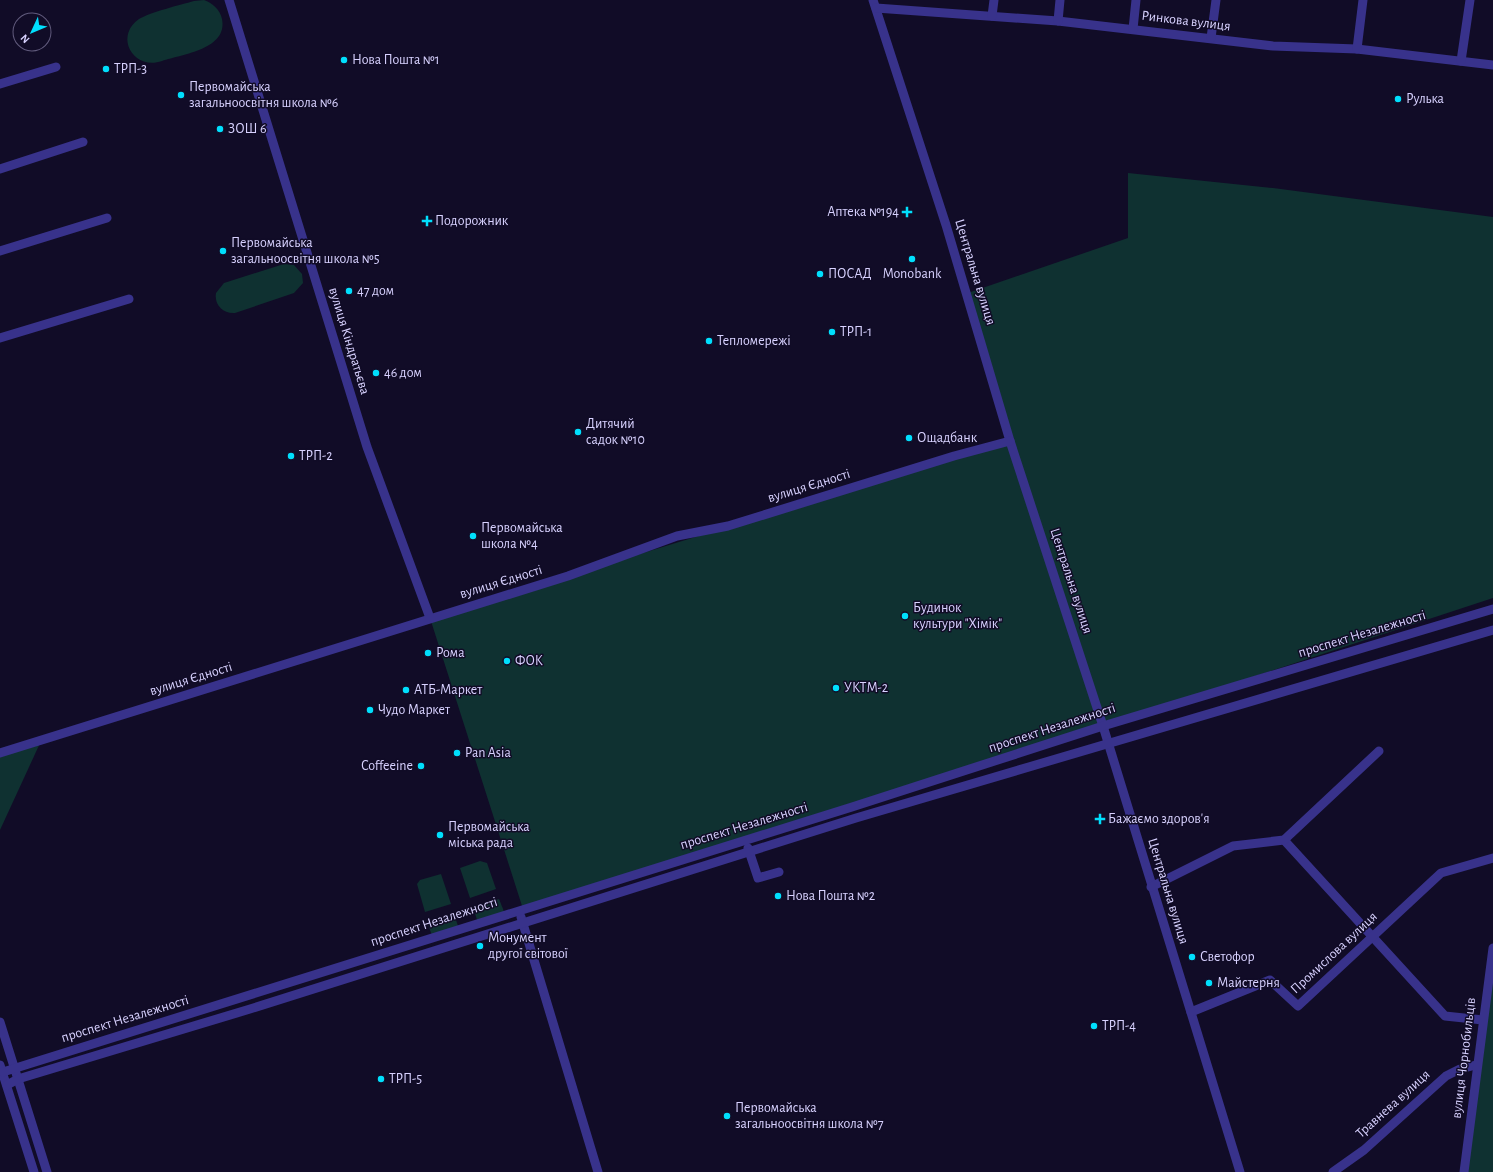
<svg xmlns="http://www.w3.org/2000/svg" width="1493" height="1172" viewBox="0 0 1493 1172" font-family="'Alegreya Sans',sans-serif">
  <rect width="100%" height="100%" fill="#110c27"/>
  <g fill="#0f3131">
    <path d="M 204,0 C 212,3 220,9 222,19 C 228,49 183,54 162,61 C 133,71 114,36 139,19 C 151,12 180,5 194,1 Z"/>
    <polygon points="1128,173 1273,188 1493,217 1493,598 1103,726 523,909 430,618 1010,441 968,293 1128,238"/>
    <path d="M 284,264 L 294,265 L 302,274 L 303,283 L 294,293 L 235,313 C 223,314 214,305 216,293 L 224,283 Z"/>
    <polygon points="41,741 0,830 0,753"/>
    <polygon points="480,861 487,863 496,889 470,898 460,868"/>
    <polygon points="441,874 451,904 425,912 417,884 420,880"/>
    <polygon points="499,899 505,914 478,923 473,907"/>
    <polygon points="454,914 459,929 433,938 427,922"/>
    <polygon points="1493,948 1493,1172 1464,1172"/>
  </g>
  <g fill="none" stroke-linecap="round" stroke-linejoin="round">
    <g stroke="#38328b" stroke-width="9">
      <polyline points="229,0 367,447 430,618"/>
      <polyline points="873,0 946,225 1010,441 1103,726 1240,1172"/>
      <polyline points="876,8 1058,21 1273,46 1357,49 1493,65"/>
      <polyline points="992,16 994,0"/>
      <polyline points="1058,21 1060,0"/>
      <polyline points="1133,29 1136,0"/>
      <polyline points="1211,38 1216,0"/>
      <polyline points="1357,49 1363,0"/>
      <polyline points="1461,61 1470,0"/>
      <polyline points="0,84 56,67"/>
      <polyline points="0,169 83,142"/>
      <polyline points="0,251 107,218"/>
      <polyline points="0,338 129,299"/>
      <polyline points="0,753 568,576 677,536 728,526 954,456 1010,441"/>
      <polyline points="1284,840 1445,1016 1483,1020"/>
      <polyline points="748,848 758,878 779,872"/>
      <polyline points="1151,887 1233,846 1284,840 1379,751"/>
      <polyline points="521,917 598,1172"/>
      <polyline points="1191,1012 1270,980 1298,1006 1441,873 1493,858"/>
      <polyline points="0,1022 47,1172"/>
      <polyline points="0,1065 34,1172"/>
      <polyline points="3,1072 852,807 1103,726 1493,609"/>
      <polyline points="7,1085 18,1079 250,1009 856,818 1493,630"/>
      <polyline points="1333,1172 1364,1150 1446,1076 1460,1069 1476,1065"/>
      <polyline points="1464,1172 1493,948"/>
    </g>
  </g>
  <g fill="#00dffd" stroke="#110c27" stroke-width="1.5">
    <circle cx="344" cy="60" r="4"/>
    <circle cx="106" cy="69" r="4"/>
    <circle cx="181" cy="95" r="4"/>
    <circle cx="1398" cy="99" r="4"/>
    <circle cx="220" cy="129" r="4"/>
    <path d="M905 206h4v4h4v4h-4v4h-4v-4h-4v-4h4z"/>
    <path d="M425 215h4v4h4v4h-4v4h-4v-4h-4v-4h4z"/>
    <circle cx="223" cy="251" r="4"/>
    <circle cx="912" cy="259" r="4"/>
    <circle cx="820" cy="274" r="4"/>
    <circle cx="349" cy="291" r="4"/>
    <circle cx="832" cy="332" r="4"/>
    <circle cx="709" cy="341" r="4"/>
    <circle cx="376" cy="373" r="4"/>
    <circle cx="578" cy="432" r="4"/>
    <circle cx="909" cy="438" r="4"/>
    <circle cx="291" cy="456" r="4"/>
    <circle cx="473" cy="536" r="4"/>
    <circle cx="905" cy="616" r="4"/>
    <circle cx="428" cy="653" r="4"/>
    <circle cx="507" cy="661" r="4"/>
    <circle cx="836" cy="688" r="4"/>
    <circle cx="406" cy="690" r="4"/>
    <circle cx="370" cy="710" r="4"/>
    <circle cx="457" cy="753" r="4"/>
    <circle cx="421" cy="766" r="4"/>
    <path d="M1098 813h4v4h4v4h-4v4h-4v-4h-4v-4h4z"/>
    <circle cx="440" cy="835" r="4"/>
    <circle cx="778" cy="896" r="4"/>
    <circle cx="480" cy="946" r="4"/>
    <circle cx="1192" cy="957" r="4"/>
    <circle cx="1209" cy="983" r="4"/>
    <circle cx="1094" cy="1026" r="4"/>
    <circle cx="381" cy="1079" r="4"/>
    <circle cx="727" cy="1116" r="4"/>
  </g>
  <g text-anchor="middle" dominant-baseline="central" stroke-width="3" stroke-linejoin="round" paint-order="stroke">
    <g font-size="14" fill="#d8d2ff" stroke="#110c27">
      <text transform="translate(1186 21) rotate(7)">Ринкова вулиця</text>
      <text transform="translate(975 272) rotate(73)">Центральна вулиця</text>
      <text transform="translate(349 341) rotate(73)">вулиця Кіндратьєва</text>
      <text transform="translate(809 486) rotate(-17)">вулиця Єдності</text>
      <text transform="translate(1071 581) rotate(72)">Центральна вулиця</text>
      <text transform="translate(501 582) rotate(-17)">вулиця Єдності</text>
      <text transform="translate(1362 634) rotate(-17)">проспект Незалежності</text>
      <text transform="translate(191 679) rotate(-17)">вулиця Єдності</text>
      <text transform="translate(1052 728) rotate(-18)">проспект Незалежності</text>
      <text transform="translate(744 826) rotate(-17)">проспект Незалежності</text>
      <text transform="translate(1168 891) rotate(73)">Центральна вулиця</text>
      <text transform="translate(434 922) rotate(-18)">проспект Незалежності</text>
      <text transform="translate(1334 953) rotate(-43)">Промислова вулиця</text>
      <text transform="translate(125 1019) rotate(-17)">проспект Незалежності</text>
      <text transform="translate(1464 1058) rotate(-83)">вулиця Чорнобильців</text>
      <text transform="translate(1393 1104) rotate(-42)">Травнева вулиця</text>
    </g>
    <g font-size="14" fill="#d8d2ff" stroke="#110c27" text-anchor="start">
      <text x="352" y="60">Нова Пошта №1</text>
      <text x="114" y="69">ТРП-3</text>
      <text x="189" y="87">Первомайська<tspan x="189" dy="16">загальноосвітня школа №6</tspan></text>
      <text x="1406" y="99">Рулька</text>
      <text x="228" y="129">ЗОШ 6</text>
      <text x="899" y="212" text-anchor="end">Аптека №194</text>
      <text x="435" y="221">Подорожник</text>
      <text x="231" y="243">Первомайська<tspan x="231" dy="16">загальноосвітня школа №5</tspan></text>
      <text x="828" y="274">ПОСАД</text>
      <text x="912" y="274" text-anchor="middle">Monobank</text>
      <text x="357" y="291">47 дом</text>
      <text x="840" y="332">ТРП-1</text>
      <text x="717" y="341">Тепломережі</text>
      <text x="384" y="373">46 дом</text>
      <text x="586" y="424">Дитячий<tspan x="586" dy="16">садок №10</tspan></text>
      <text x="917" y="438">Ощадбанк</text>
      <text x="299" y="456">ТРП-2</text>
      <text x="481" y="528">Первомайська<tspan x="481" dy="16">школа №4</tspan></text>
      <text x="913" y="608">Будинок<tspan x="913" dy="16">культури "Хімік"</tspan></text>
      <text x="436" y="653">Рома</text>
      <text x="515" y="661">ФОК</text>
      <text x="844" y="688">УКТМ-2</text>
      <text x="414" y="690">АТБ-Маркет</text>
      <text x="378" y="710">Чудо Маркет</text>
      <text x="465" y="753">Pan Asia</text>
      <text x="413" y="766" text-anchor="end">Coffeeine</text>
      <text x="1108" y="819">Бажаємо здоров'я</text>
      <text x="448" y="827">Первомайська<tspan x="448" dy="16">мiська рада</tspan></text>
      <text x="786" y="896">Нова Пошта №2</text>
      <text x="488" y="938">Монумент<tspan x="488" dy="16">другої світової</tspan></text>
      <text x="1200" y="957">Светофор</text>
      <text x="1217" y="983">Майстерня</text>
      <text x="1102" y="1026">ТРП-4</text>
      <text x="389" y="1079">ТРП-5</text>
      <text x="735" y="1108">Первомайська<tspan x="735" dy="16">загальноосвітня школа №7</tspan></text>
    </g>
  </g>
  <g transform="translate(32 32) rotate(226)"><circle r="19" fill="#110c27" stroke="#615b7d"/>
  <path d="M0-3L7 15L0 10L-7 15Z" fill="#00dffd"/>
  <text y="-6" font-size="11" font-weight="bold" text-anchor="middle" fill="#d8d2ff">N</text>
  </g>
</svg>
